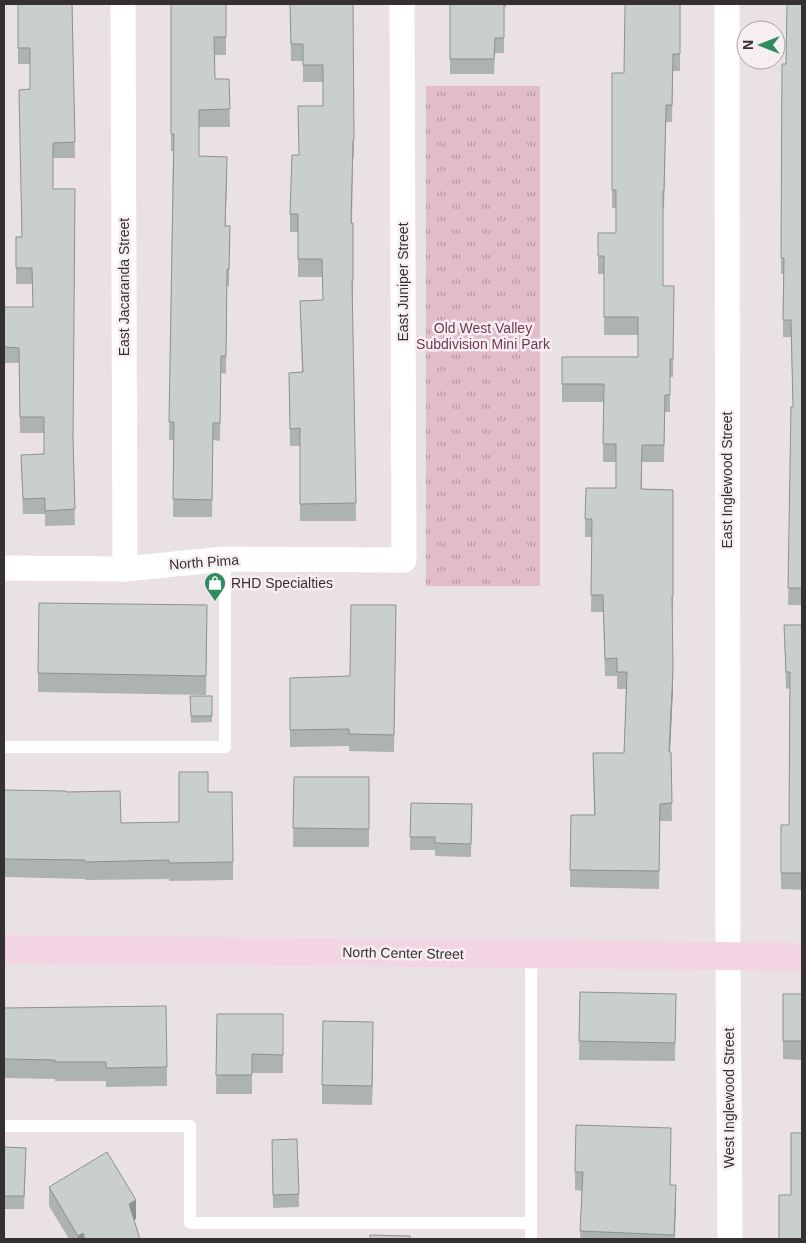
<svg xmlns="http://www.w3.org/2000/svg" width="806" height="1243" viewBox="0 0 806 1243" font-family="Helvetica,sans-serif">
  <defs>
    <pattern id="grass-tufts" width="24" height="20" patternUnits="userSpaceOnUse" patternTransform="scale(1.25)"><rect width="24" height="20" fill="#e1bccb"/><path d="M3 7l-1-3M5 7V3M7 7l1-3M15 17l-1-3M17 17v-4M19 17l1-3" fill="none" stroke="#b799a5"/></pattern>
  </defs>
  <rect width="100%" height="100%" fill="#eae1e4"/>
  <rect fill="url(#grass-tufts)" x="426" y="86" width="114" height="500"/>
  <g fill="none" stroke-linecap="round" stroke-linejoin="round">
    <g stroke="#fff" stroke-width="12">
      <polyline points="4,747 225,747 225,559"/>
      <polyline points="4,1126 190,1126 190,1223 531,1223"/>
      <polyline points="531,1239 531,955"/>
    </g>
    <g stroke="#fff" stroke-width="25">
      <polyline points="123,4 125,569"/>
      <polyline points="727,4 728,957 730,1239"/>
      <polyline points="4,568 125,569 225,559 404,560 402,4"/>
    </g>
    <polyline stroke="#f2d4e2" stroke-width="28" points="4,949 802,957"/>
  </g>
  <g fill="#adb3af">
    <polygon points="18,4 72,4 75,158 53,158 53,189 73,441 75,525 45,526 45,514 23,514 21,455 44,454 44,433 20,433 19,363 4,363 4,307 33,307 32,284 16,284 16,237 22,237 30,89 30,64 18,64"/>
    <polygon points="171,4 226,4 226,55 214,55 215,79 229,79 230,127 199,127 199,156 227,174 225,226 230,226 229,286 227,286 226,374 221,373 220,441 213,440 212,517 173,517 174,440 169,440 173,151 171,151"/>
    <polygon points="290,4 353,4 354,157 353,157 352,223 353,223 353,297 352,297 356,521 300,521 300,446 290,446 289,373 302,372 300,301 323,300 322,277 298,277 298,232 290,232 290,214 298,155 323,106 323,82 303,82 303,61 291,61"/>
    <polygon points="450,4 506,4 506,7 504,7 504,53 495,53 494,74 450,74"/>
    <polygon points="680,4 680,71 673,71 672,122 666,122 664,209 663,208 663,286 674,286 673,377 670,377 670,412 665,412 664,462 642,462 642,489 673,490 673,613 672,613 673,688 670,752 671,752 672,821 660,821 659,889 570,887 571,815 594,815 593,753 624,753 626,689 617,689 617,676 605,676 603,612 591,612 592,537 585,537 585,519 616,488 616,462 603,462 603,402 562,402 562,357 638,357 638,335 604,335 604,274 598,274 598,233 616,233 616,208 612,208 612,73 624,73"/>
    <polygon points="802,4 802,605 788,605 793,407 791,337 783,337 783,274 781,274 782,64 786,64"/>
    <polygon points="396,605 394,752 349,751 349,746 290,747 290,678 350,676"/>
    <polygon points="207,624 206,695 38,692 38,673"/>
    <polygon points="784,625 802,625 802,890 781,889 781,825 789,825 790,688 786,689"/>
    <polygon points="190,696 212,716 212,722 191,723"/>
    <polygon points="294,777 369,777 369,847 293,847"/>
    <polygon points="4,790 66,792 121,823 179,822 208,792 233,862 233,880 169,881 169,879 85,880 85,879 4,877"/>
    <polygon points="411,803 472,804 471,857 435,856 435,850 410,850"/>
    <polygon points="580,992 676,994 675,1061 579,1060"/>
    <polygon points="802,994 802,1060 783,1059 783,1041"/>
    <polygon points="4,1008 167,1067 167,1086 106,1087 106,1081 55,1081 55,1079 4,1078"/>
    <polygon points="217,1014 283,1014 283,1073 252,1073 252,1094 216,1094"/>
    <polygon points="373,1041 372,1105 322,1104 322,1085"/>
    <polygon points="272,1140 299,1194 299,1207 273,1208"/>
    <polygon points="4,1147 26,1160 24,1209 4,1209"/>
    <polygon points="671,1147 670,1185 676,1204 675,1239 580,1239 582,1191 575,1190 575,1172"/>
    <polygon points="49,1187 136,1219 134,1220 140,1239 69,1239 49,1206"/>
  </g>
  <g fill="#8d928f">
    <polygon points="227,157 227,174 225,244 225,226"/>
    <polygon points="673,670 673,688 669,770 669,752"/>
    <polygon points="373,1022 373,1041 372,1105 372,1086"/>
    <polygon points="676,1185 676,1204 674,1239"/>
    <polygon points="136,1200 136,1219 129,1223 129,1204"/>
    <polygon points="83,1233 83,1239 78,1239 78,1236"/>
  </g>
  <g fill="#c9d0cc" stroke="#8d928f">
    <polygon points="18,4 72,4 75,142 53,143 53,189 75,189 73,438 75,509 45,511 45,498 23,499 21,455 44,454 44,417 20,417 19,348 4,347 4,307 33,307 32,268 16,268 16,237 22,237 19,90 30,89 30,48 18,48"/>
    <polygon points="171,4 226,4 226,37 214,37 215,79 229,79 230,109 199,110 199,156 227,157 225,226 230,226 229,269 227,269 226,356 221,356 220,423 213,423 212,500 173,499 174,422 169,422 174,134 171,134"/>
    <polygon points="290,4 353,4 354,140 353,140 351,223 353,223 353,280 352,280 356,503 300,504 300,428 290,429 289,373 303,372 300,301 323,300 322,259 298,259 298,214 290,214 292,155 299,155 298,106 323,106 323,65 303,65 303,44 291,44"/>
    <polygon points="450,4 504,4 504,38 495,38 494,59 450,59"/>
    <polygon points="625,4 680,4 680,54 673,54 672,105 666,105 664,191 663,191 663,286 674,286 673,359 670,359 670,395 665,395 664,445 642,445 641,489 673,490 673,596 672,596 673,670 669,752 671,752 672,803 660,804 659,871 570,870 571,815 595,815 593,753 624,753 627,672 617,672 617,658 605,659 603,595 591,595 592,519 585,519 586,488 616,488 616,444 603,444 604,384 562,384 562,357 638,357 638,317 604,317 604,256 598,256 598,233 616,233 616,190 612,190 612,73 624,73"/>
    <polygon points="787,4 802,4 802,588 788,588 791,407 793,407 791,320 783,320 784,258 781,258 782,64 786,64"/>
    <polygon points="39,603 207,605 206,676 38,673"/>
    <polygon points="351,605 396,605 394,735 349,734 349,729 290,730 290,678 350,676"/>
    <polygon points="784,625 802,625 802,873 781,873 781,825 789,825 790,672 786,672"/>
    <polygon points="190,696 212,696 212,716 191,716"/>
    <polygon points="179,772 208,772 208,792 232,792 233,862 169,863 169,860 85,862 85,860 4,859 4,790 66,791 66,792 120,791 121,823 179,822"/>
    <polygon points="294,777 369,777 369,829 293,828"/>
    <polygon points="411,803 472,804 471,844 435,843 435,837 410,837"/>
    <polygon points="580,992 676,994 675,1043 579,1041"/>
    <rect x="783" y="994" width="19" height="47"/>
    <polygon points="166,1006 167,1067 106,1068 106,1062 55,1062 55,1060 4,1059 4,1008"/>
    <polygon points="217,1014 283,1014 283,1055 252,1054 252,1075 216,1075"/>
    <polygon points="323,1021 373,1022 372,1086 322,1085"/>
    <polygon points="576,1125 671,1128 670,1185 676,1185 674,1235 580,1231 583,1172 575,1172"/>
    <polygon points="791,1133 802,1133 802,1239 779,1239 779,1195 791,1195"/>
    <polygon points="297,1139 299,1194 273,1195 272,1140"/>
    <polygon points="4,1147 26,1148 24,1196 4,1196"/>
    <polygon points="107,1152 136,1200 129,1204 140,1239 85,1239 83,1233 78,1236 49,1187"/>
    <polygon points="370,1235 410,1236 410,1239 370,1239"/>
  </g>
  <defs>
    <g id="shop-pin" transform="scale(1.125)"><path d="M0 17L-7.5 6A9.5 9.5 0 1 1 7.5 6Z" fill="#2f8b62" stroke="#f7eef2"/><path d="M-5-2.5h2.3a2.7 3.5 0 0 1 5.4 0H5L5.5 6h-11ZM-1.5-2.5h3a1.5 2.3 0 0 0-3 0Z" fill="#fff"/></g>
  </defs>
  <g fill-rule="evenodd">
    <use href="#shop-pin" x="215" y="583"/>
  </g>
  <g text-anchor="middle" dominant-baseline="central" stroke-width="5" stroke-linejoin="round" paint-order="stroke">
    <g font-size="14" fill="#353133" stroke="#f7eef2">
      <text transform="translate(403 282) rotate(-90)">East Juniper Street</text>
      <text transform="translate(124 287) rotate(-90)">East Jacaranda Street</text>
      <text transform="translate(727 480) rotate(-90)">East Inglewood Street</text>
      <text transform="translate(204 562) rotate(-4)">North Pima</text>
      <text transform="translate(403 953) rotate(1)">North Center Street</text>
      <text transform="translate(729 1098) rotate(-90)">West Inglewood Street</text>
    </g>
    <g font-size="14" fill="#733854" stroke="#f7eef2">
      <text x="483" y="328">Old West Valley<tspan x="483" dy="16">Subdivision Mini Park</tspan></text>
    </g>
    <g font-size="14" fill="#353133" stroke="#f7eef2" text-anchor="start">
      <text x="231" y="583">RHD Specialties</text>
    </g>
  </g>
  <rect width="806" height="1243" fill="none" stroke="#353133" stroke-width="10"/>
  <g transform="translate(761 45) rotate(270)"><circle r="24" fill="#f7eef2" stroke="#a9a2a6"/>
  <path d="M0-4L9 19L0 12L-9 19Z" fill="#2f8b62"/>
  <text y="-8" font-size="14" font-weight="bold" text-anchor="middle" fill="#353133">N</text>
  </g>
</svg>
